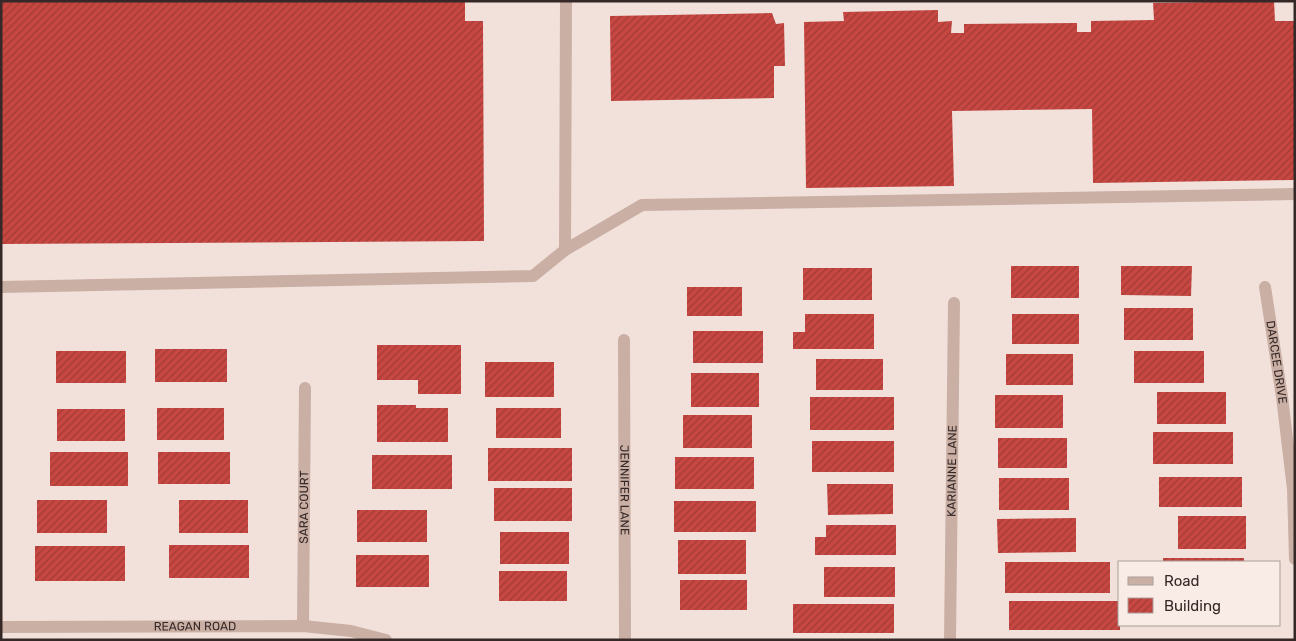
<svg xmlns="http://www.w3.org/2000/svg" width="1296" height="641" viewBox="0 0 1296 641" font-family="Rubik,sans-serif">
  <defs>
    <pattern id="building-hatch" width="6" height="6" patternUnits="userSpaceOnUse" patternTransform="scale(1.25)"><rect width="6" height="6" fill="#c74742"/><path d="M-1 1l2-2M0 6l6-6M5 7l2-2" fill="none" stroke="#a23b37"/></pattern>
  </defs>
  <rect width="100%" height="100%" fill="#f2e1da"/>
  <g fill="url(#building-hatch)">
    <polygon points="1,1 465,1 465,21 483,21 484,241 1,244"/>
    <polygon points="1274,1 1275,21 1295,21 1295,180 1093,183 1092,109 952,111 954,186 806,188 804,22 844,21 843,12 938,10 938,22 952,21 951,33 964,33 964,24 1077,23 1077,32 1091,32 1091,21 1154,20 1153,3"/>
    <polygon points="772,13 776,24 784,23 785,66 774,66 774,98 611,101 610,16"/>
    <rect x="1011" y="266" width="68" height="32"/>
    <polygon points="1121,266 1192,266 1191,296 1121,295"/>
    <rect x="803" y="268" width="69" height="32"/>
    <rect x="687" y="287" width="55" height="29"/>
    <rect x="1124" y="308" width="69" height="32"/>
    <polygon points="805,314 874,314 874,349 793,349 793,332 805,332"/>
    <rect x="1012" y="314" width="67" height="30"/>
    <rect x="693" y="331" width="70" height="32"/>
    <polygon points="377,345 461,345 461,394 418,394 418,380 377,380"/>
    <rect x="155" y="349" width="72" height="33"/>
    <rect x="56" y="351" width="70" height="32"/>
    <rect x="1134" y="351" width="70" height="32"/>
    <rect x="1006" y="354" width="67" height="31"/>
    <rect x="816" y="359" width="67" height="31"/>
    <rect x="485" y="362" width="69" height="35"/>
    <rect x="691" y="373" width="68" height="34"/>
    <rect x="1157" y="392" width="69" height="32"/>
    <rect x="995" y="395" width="68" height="33"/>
    <rect x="810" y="397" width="84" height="33"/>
    <polygon points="377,405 416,405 416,408 448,408 448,442 377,442"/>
    <rect x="157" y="408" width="67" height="32"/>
    <rect x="496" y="408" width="65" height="30"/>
    <rect x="57" y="409" width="68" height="32"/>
    <rect x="683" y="415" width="69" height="33"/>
    <rect x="1153" y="432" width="80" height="32"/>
    <rect x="998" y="438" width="69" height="30"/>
    <rect x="812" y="441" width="82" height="31"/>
    <rect x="488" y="448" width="84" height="33"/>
    <rect x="50" y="452" width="78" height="34"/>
    <rect x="158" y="452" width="72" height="32"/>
    <rect x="372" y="455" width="80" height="34"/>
    <rect x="675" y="457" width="79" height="32"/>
    <rect x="1159" y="477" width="83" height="30"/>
    <rect x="999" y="478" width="70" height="32"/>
    <polygon points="827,484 893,484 893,514 828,515"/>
    <rect x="494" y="488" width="78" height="33"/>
    <rect x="37" y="500" width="70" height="33"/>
    <rect x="179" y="500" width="69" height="33"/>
    <rect x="674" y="501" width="82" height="31"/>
    <rect x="357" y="510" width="70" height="32"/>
    <rect x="1178" y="516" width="68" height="33"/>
    <polygon points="1076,518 1076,552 998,553 997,519"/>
    <polygon points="826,525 896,525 896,555 815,555 815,537 826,537"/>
    <rect x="500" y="532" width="69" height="32"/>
    <rect x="678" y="540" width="68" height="34"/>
    <rect x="169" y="545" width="80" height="33"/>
    <rect x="35" y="546" width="90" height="35"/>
    <rect x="356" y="555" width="73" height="32"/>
    <rect x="1163" y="558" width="81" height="4"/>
    <rect x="1005" y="562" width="105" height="31"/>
    <rect x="824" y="567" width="71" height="30"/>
    <rect x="499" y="571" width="68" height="30"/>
    <rect x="680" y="580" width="67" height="30"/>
    <rect x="1009" y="601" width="111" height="29"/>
    <rect x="793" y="604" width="101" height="29"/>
  </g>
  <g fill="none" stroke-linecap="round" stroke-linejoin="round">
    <g stroke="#caafa5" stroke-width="12">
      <polyline points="565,250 642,205 1295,194"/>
      <polyline points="1,287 533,276 565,250 566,1"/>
    </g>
    <g stroke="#caafa5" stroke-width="12">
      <path id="s1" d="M 1265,287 L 1282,397 L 1293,489 L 1295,559"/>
      <path id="s2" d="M 624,340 L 625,640"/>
      <path id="s3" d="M 303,626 L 305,388"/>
      <path id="s4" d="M 1,627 L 303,626 L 351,631 L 386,640"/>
      <path id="s5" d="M 950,640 L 954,303"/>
    </g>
  </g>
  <g text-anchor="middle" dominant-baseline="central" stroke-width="5" stroke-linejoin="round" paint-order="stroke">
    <g font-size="12" fill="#352827" stroke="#f9ece6">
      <text stroke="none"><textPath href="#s1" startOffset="76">DARCEE DRIVE</textPath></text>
      <text stroke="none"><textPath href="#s5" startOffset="169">KARIANNE LANE</textPath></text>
      <text stroke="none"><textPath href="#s2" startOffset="150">JENNIFER LANE</textPath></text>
      <text stroke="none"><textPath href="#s3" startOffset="119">SARA COURT</textPath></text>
      <text stroke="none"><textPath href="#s4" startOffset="194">REAGAN ROAD</textPath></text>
    </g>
  </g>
  <rect width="1296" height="641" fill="none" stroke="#352827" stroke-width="5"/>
  <rect x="1118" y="561" width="162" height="65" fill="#f9ece6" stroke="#ab9e9a"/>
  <rect x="1128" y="577" width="25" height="8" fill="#caafa5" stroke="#ab9e9a"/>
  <text x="1164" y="586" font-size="15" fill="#352827">Road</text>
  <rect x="1128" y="598" width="25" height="15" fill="url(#building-hatch)" stroke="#ab9e9a"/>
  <text x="1164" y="611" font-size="15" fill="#352827">Building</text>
</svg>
